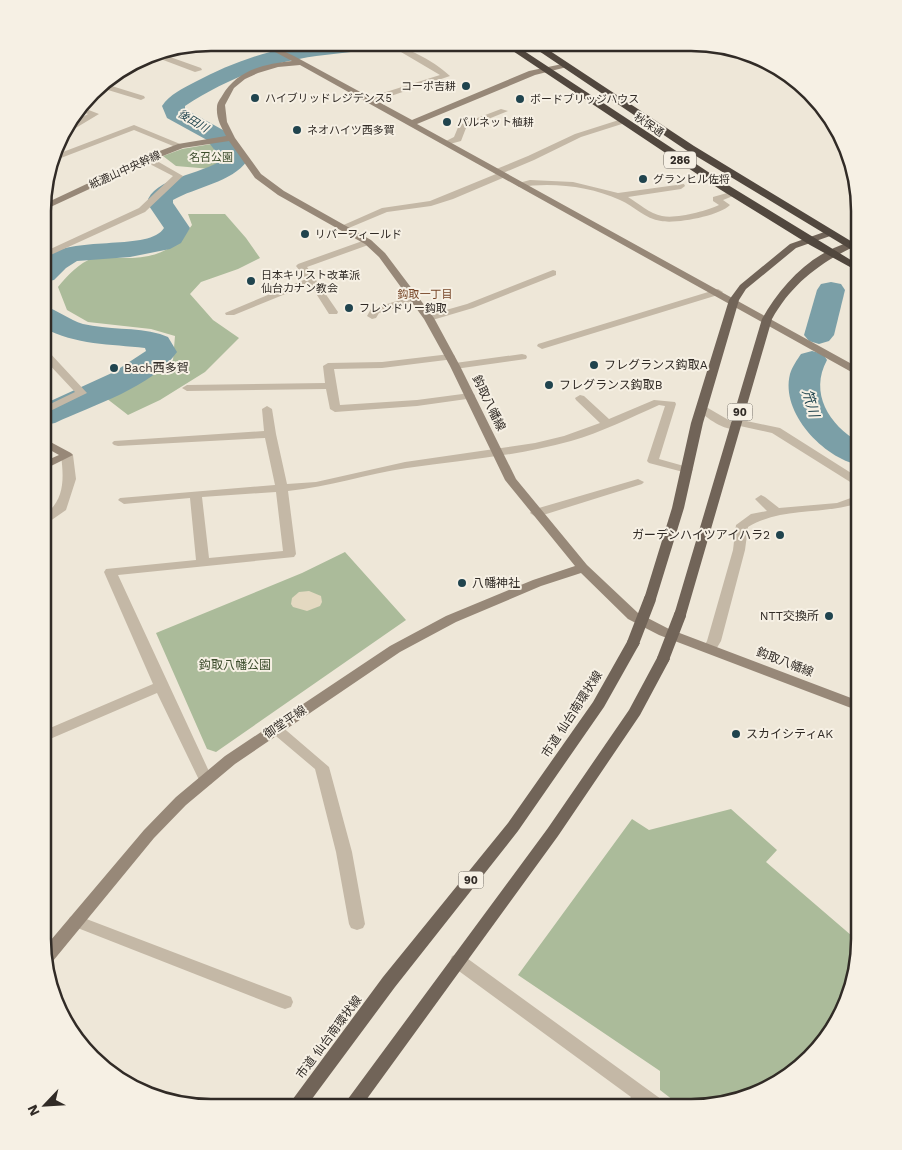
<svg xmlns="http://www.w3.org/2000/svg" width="902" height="1150" viewBox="0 0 902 1150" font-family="'Work Sans','Noto Sans JP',sans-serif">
  <rect width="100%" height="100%" fill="#eee7d8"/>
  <g fill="#abbb9a">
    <polygon points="217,143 229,159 226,167 211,169 176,166 163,156 182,149"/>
    <path d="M 188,214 L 225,214 L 246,238 L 260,258 L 238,269 L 201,282 L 190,294 L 213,320 L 239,338 L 205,372 L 160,400 L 128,415 L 106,398 L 173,360 L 175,336 L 151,329 L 88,322 L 67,310 L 58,287 C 67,276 79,263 93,258 C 99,256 110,258 116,258 C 150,259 173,254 192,225 Z"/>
    <polygon points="345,552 406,620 216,752 207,749 156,633 302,573"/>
    <polygon points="731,809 777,850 766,862 859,942 859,950 837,1023 775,1085 702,1107 682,1107 660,1090 660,1071 518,975 632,819 649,830"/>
  </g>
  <polygon fill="#e4d9c1" points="309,591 321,596 322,602 320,606 307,611 293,607 291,604 292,598 299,592"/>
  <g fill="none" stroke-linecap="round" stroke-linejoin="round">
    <g fill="#7b9fa7" fill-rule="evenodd">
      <path d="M 320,43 L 379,43 L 375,47 L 368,49 C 345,54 322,54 299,59 C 259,66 218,84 185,106 L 185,109 L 223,130 L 247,161 C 232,182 196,187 173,200 L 173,203 L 190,228 L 181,243 L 170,249 L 130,257 L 77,261 L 66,268 L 54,280 L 44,282 L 44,258 C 73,234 149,252 164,228 L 147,203 C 152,178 203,174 222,160 L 207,140 L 167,118 L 162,106 C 170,94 182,89 195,82 C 234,61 276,47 320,43 Z"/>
      <polygon points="831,282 841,284 845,290 834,335 829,341 819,344 809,341 804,335 817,290 821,284"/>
      <path d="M 44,306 C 58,310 69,320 83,324 C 108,330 135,327 160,334 L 168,337 L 177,352 C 153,387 93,405 55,423 L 44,425 L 44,404 L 114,372 L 146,351 L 145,348 C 111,344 75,345 44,328 Z"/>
      <path d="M 812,351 L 823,354 L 827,360 C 809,393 829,425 859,442 L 859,465 C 824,458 780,413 790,374 C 792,367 797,360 801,354 Z"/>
    </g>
    <g fill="#c4b8a6" fill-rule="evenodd">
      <path d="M 378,43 C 401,43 433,60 450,76 L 373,102 L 367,102 L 367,98 L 440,75 L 401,52 L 385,46 L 368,50 L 364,48 Z"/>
      <polygon points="156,52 201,68 202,70 195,72 150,55"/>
      <polygon points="102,83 144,96 145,98 141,100 98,87"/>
      <polygon points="81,107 99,114 74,129 68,129 68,125 88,114 78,111"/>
      <polygon points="501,109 508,111 466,128 461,141 446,145 442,143 454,137 459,125"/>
      <polygon points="622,119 625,119 625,123 581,137 534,160 503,173 506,175 505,177 453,199 431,206 387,212 344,230 339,227 382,208 430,201 496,174 493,172 494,170 528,156 575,134"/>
      <polygon points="134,125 185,146 178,148 134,130 53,161 55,155"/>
      <polygon points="144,157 150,157 183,176 145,212 44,258 44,252 139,208 173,176 144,161"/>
      <path d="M 530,180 L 573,182 L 618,193 L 684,184 L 685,186 L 681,189 L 628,197 C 638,203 650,214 662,216 C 677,219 706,211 719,205 L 713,201 L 713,197 L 734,191 L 738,194 L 723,200 L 730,205 C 719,216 676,224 661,221 C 645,219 634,206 620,200 C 590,186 552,182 519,187 L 515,184 Z"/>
      <polygon points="368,239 373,242 371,244 307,267 338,312 337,314 329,314 310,284 234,315 226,315 225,313 306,279 296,266 298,264"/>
      <polygon points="553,270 556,271 556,275 473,308 429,321 424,318 425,316 467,304"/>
      <polygon points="718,289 723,292 721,294 542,349 537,346 538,344"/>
      <polygon points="416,295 419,296 419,300 379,313 376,318 372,319 367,316 371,309"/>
      <polygon points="44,350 48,351 87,393 44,414 44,407 75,392 44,359"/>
      <polygon points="450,354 454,355 455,357 454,359 382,368 334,369 340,405 417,400 470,393 474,394 475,396 474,398 417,406 335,412 330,409 326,389 187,391 182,388 187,385 325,383 323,366 328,363 382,362"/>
      <polygon points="522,354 526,355 527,357 526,359 455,369 450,366 455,363"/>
      <path d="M 580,395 L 584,396 L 609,419 L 654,400 L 675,402 L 676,404 L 659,459 L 691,468 L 693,470 L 687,473 L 649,463 L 647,461 L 665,406 L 659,405 C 630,418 602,432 571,441 C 518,456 462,460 407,468 C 367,474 329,487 288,491 L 296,554 L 294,557 L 118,575 L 213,780 L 211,784 L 206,785 L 201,784 L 157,693 L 43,742 L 43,731 L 153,684 L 104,572 L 106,569 L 196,560 L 190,498 L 124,504 L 118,500 L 120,498 L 275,485 L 265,438 L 118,446 L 114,445 L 112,443 L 114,441 L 264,431 L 262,409 L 267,406 L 272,409 L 276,434 L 287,484 L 316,482 L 405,462 L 535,443 L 564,436 L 600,423 L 576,400 L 575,398 ZM 276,492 L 283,551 L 209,558 L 202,497 Z"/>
      <path d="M 701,404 L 732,422 L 737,419 L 780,428 L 859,478 L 859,486 L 855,485 L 772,433 L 740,426 L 739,429 C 725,432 704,417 696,407 Z"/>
      <path d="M 67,452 L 73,455 L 76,479 L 66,510 L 43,526 L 43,516 C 65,501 64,479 61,455 Z"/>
      <polygon points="638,479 644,482 642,484 540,516 536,517 530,513 532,510"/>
      <path d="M 761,495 L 765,497 L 779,508 L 837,503 L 859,495 L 859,503 C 823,515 780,507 748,527 L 745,550 L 721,641 L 715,651 L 705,651 L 703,648 L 707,641 L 733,550 L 736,525 L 751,514 L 767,511 L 755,499 Z"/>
      <polygon points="275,723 280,725 329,767 352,852 365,924 363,928 357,930 351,928 349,924 336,852 315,769 270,731 268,728 270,725"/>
      <polygon points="76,915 291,997 293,1002 291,1007 285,1009 279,1007 70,925 68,921 70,917"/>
      <polygon points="458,954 464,956 665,1102 668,1107 624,1107 631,1097 452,966 450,961 452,956"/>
    </g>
    <g fill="#978878" fill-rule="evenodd">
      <path d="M 258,43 L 266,43 L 294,56 L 412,120 L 529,71 L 567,63 L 567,67 L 535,75 L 417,124 L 859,368 L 859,375 L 855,374 L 300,65 L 278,67 L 258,73 L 245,79 L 234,88 L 225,105 L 227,122 L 235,138 L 261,174 L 284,191 L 371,240 L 385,253 L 434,318 L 460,366 L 516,479 L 587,565 L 638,613 L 669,629 L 859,701 L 859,711 L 659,635 L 628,619 L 581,573 L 541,586 L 456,622 L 400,652 L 235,764 L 186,805 L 154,838 L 53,961 L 49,962 L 45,947 L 144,830 L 176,797 L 225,756 L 390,646 L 446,616 L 533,580 L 575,566 L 505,480 L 450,366 L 424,319 L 379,257 L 365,244 L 278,195 L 255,178 L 229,141 L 183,148 L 150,161 L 44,210 L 44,204 L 144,157 L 178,144 L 226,136 C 221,127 216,118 217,107 C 217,103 220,99 222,96 C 237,70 264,64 292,61 Z"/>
      <polygon points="43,438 71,453 73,455 43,470 43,462 59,455 43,446"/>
    </g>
    <g fill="#716458" fill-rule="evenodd">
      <polygon points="830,230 833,231 833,235 796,248 746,289 739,300 703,423 684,508 656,599 650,603 645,602 644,599 672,508 691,423 729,300 740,285 790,244"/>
      <path d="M 850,242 L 853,243 L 853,247 C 818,264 791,285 772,319 L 686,615 L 685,618 L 675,618 L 674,615 L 762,319 C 781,285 811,253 850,242 Z"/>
      <polygon points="633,639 640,643 604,707 518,831 395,987 306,1107 287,1107 383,977 508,823 593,702 628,640"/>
      <polygon points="663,655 668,656 670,659 640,715 558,836 361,1107 342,1107 548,828 629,710 658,656"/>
    </g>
    <g fill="#51473e" fill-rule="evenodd">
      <polygon points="501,43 512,43 728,185 859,265 859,272 810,245 721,190"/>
      <polygon points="527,43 538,43 694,146 859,246 859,253 855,252 686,150"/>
    </g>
    <g stroke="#716458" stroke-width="12">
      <polyline points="633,643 650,599"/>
      <polyline points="663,659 680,615"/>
    </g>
  </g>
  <g fill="#20444e" stroke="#f6f0e4" stroke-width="2">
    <circle cx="466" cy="86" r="5"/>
    <circle cx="255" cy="98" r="5"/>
    <circle cx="520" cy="99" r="5"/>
    <circle cx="447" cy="122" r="5"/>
    <circle cx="297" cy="130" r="5"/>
    <circle cx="643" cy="179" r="5"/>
    <circle cx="305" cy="234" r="5"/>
    <circle cx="251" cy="281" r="5"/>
    <circle cx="349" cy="308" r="5"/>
    <circle cx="594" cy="365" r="5"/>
    <circle cx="114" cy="368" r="5"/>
    <circle cx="549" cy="385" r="5"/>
    <circle cx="780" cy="535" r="5"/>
    <circle cx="462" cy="583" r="5"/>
    <circle cx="829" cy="616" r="5"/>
    <circle cx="736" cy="734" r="5"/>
  </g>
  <g text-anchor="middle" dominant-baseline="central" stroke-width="4" stroke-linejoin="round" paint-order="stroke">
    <g font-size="11" fill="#312b26" stroke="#f6f0e4" text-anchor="start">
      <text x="456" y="86" text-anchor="end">コーポ吉耕</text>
      <text x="265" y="98">ハイブリッドレジデンス5</text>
      <text x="530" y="99">ボードブリッジハウス</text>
      <text x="457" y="122">パルネット植耕</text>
      <text x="307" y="130">ネオハイツ西多賀</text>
      <text x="653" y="179">グランヒル佐将</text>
      <text x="315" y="234">リバーフィールド</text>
      <text x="261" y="275">日本キリスト改革派<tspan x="261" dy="13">仙台カナン教会</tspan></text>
      <text x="359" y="308">フレンドリー鈎取</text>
    </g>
    <g font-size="11" font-style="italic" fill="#20444e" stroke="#f6f0e4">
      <text transform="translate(193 121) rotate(31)">後田川</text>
    </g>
    <g font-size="11" fill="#312b26" stroke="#f6f0e4">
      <text transform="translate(649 125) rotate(34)">秋保通</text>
      <text transform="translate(125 170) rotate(-24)">紙漉山中央幹線</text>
    </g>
    <g font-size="11" fill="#3c4c2c" stroke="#f6f0e4">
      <text x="211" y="157">名召公園</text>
    </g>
    <g fill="#f6f0e4" stroke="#6c665f" stroke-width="1">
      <rect x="664" y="151.5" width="32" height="17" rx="4"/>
      <rect x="727.5" y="403.5" width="25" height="17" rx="4"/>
      <rect x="458.5" y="871.5" width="25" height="17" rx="4"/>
    </g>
    <g font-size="11" font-weight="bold" fill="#312b26">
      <text x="680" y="160">286</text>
      <text x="740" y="412">90</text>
      <text x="471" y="880">90</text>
    </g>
    <g font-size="11" fill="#774628" stroke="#f6f0e4">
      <text x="425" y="294">鈎取一丁目</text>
    </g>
    <g font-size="12" fill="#312b26" stroke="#f6f0e4" text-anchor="start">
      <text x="604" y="365">フレグランス鈎取A</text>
      <text x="124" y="368">Bach西多賀</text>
      <text x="559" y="385">フレグランス鈎取B</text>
      <text x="770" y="535" text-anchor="end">ガーデンハイツアイハラ2</text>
      <text x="472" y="583">八幡神社</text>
      <text x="819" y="616" text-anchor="end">NTT交換所</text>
      <text x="746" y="734">スカイシティAK</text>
    </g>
    <g font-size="12" fill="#312b26" stroke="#f6f0e4">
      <text transform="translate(489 403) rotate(64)">鈎取八幡線</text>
      <text transform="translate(785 662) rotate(21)">鈎取八幡線</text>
      <text transform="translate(572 714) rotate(-57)">市道 仙台南環状線</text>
      <text transform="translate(285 722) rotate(-34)">御堂平線</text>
      <text transform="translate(329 1037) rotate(-53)">市道 仙台南環状線</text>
    </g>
    <g font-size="12" fill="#3c4c2c" stroke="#f6f0e4">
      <text x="235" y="665">鈎取八幡公園</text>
    </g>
    <g font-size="14" font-style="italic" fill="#20444e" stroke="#f6f0e4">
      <text transform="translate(811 403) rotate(74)">笊川</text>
    </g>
  </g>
  <path d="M0 0H902V1150H0ZM211 51H691A160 160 0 0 1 851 211V939A160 160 0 0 1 691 1099H211A160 160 0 0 1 51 939V211A160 160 0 0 1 211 51Z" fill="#f6f0e4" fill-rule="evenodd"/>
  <path fill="none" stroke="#312b26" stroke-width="2.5" d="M211 51H691A160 160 0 0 1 851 211V939A160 160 0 0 1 691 1099H211A160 160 0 0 1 51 939V211A160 160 0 0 1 211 51Z"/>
  <g transform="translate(45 1105) rotate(245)" stroke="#f6f0e4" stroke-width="4" paint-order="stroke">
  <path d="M0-4L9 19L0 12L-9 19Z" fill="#312b26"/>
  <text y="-8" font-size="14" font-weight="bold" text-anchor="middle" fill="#312b26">N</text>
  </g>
</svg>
